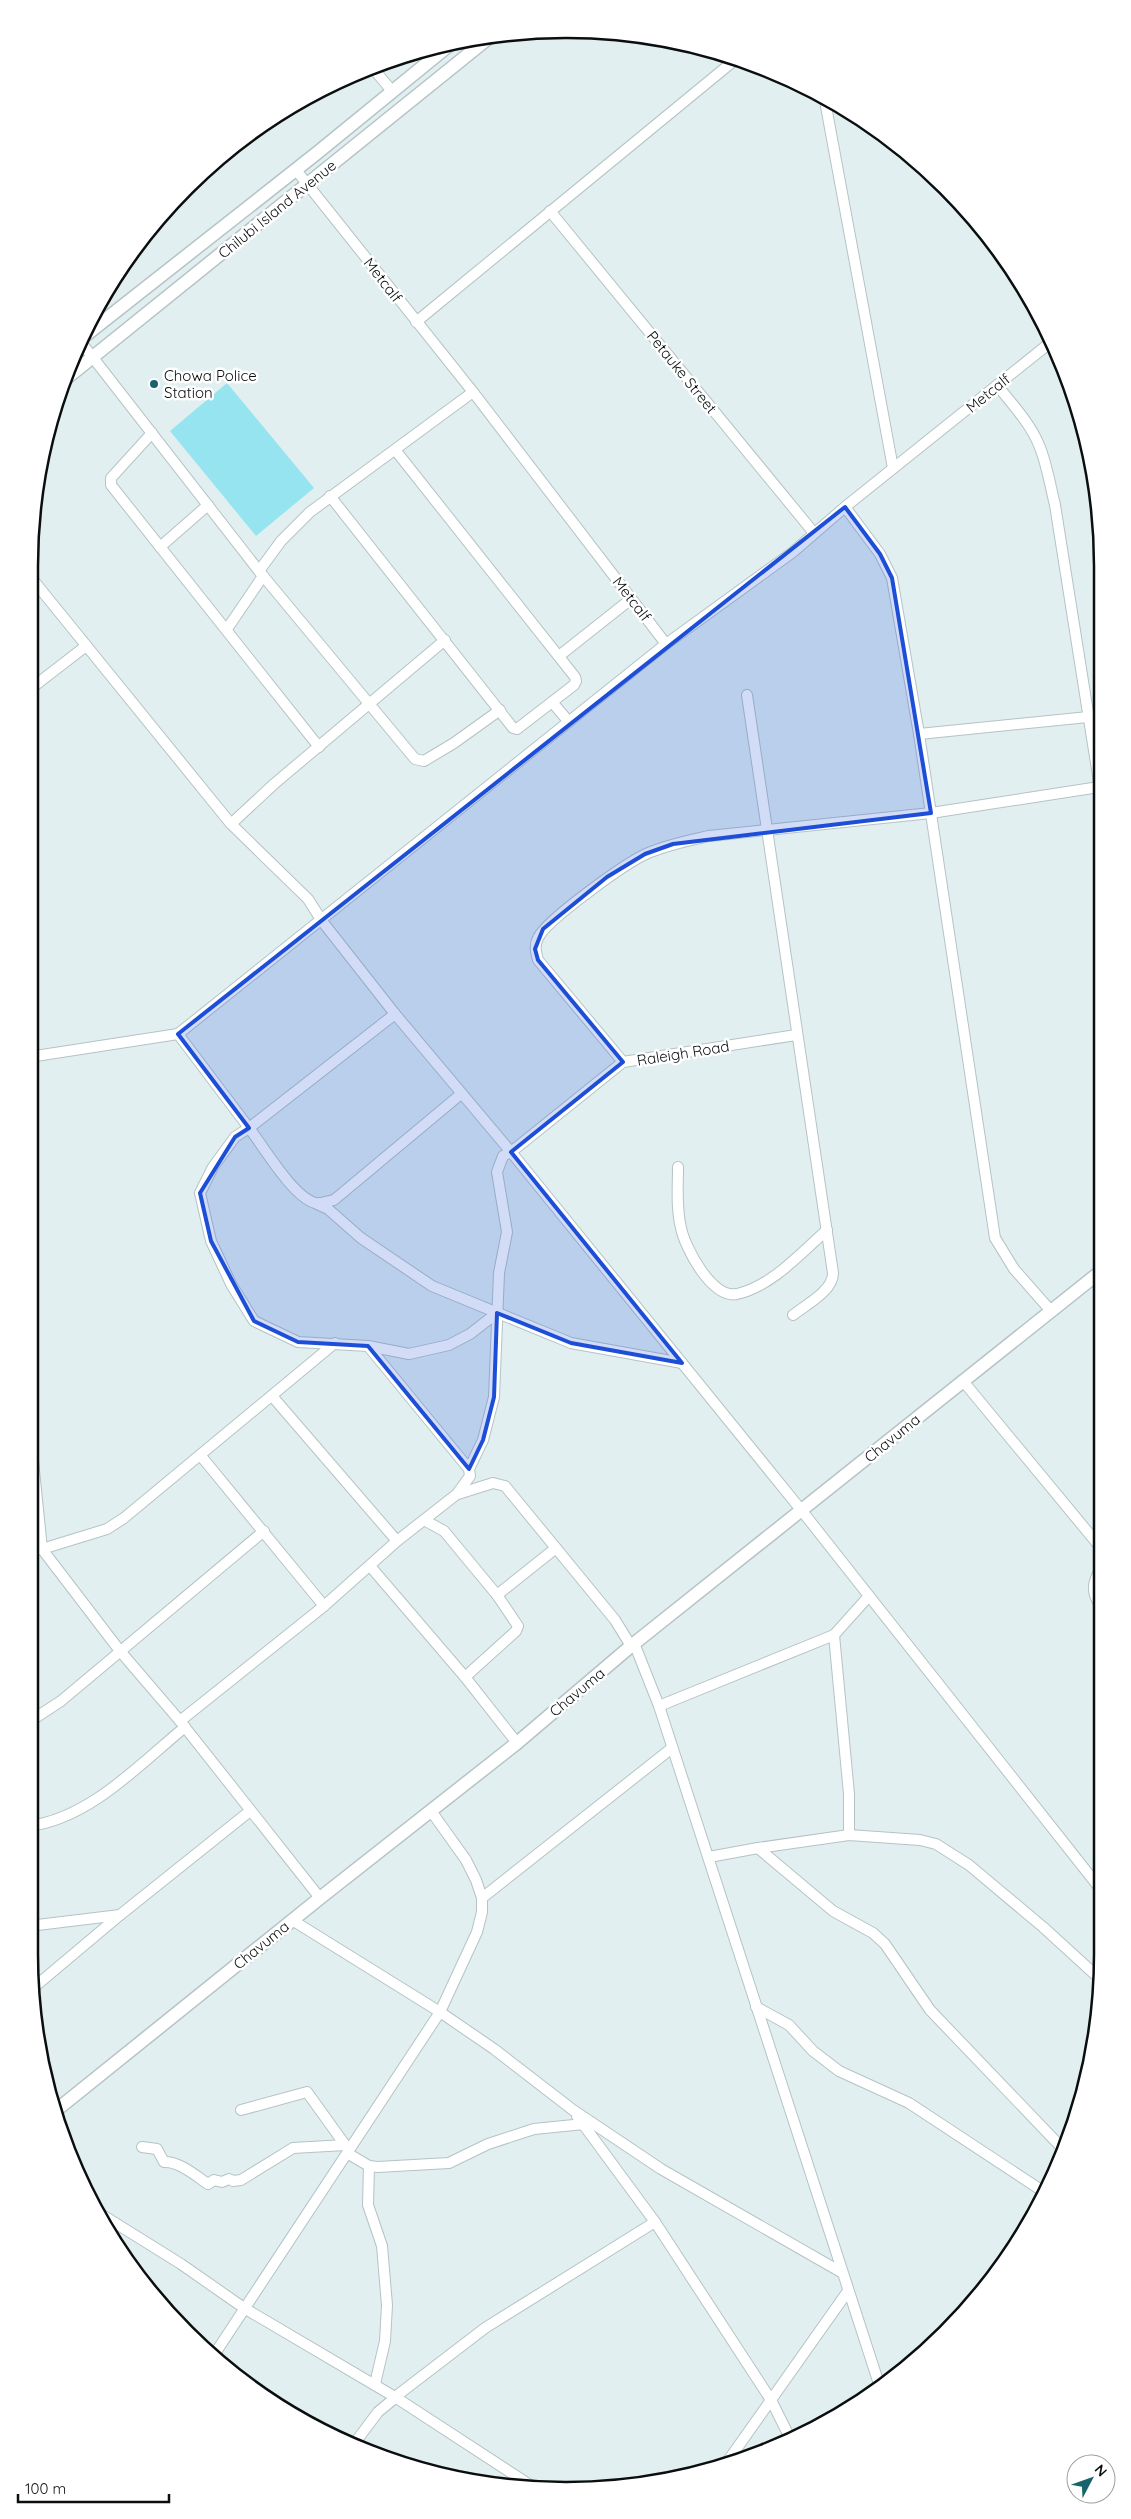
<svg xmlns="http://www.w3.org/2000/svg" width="1131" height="2519" viewBox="0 0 1131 2519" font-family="Quicksand,sans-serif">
  <rect width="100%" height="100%" fill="#e1eff1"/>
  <polygon fill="#96e4ef" points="227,383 314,488 256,536 170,431"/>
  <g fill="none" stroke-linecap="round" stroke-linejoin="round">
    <g stroke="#b5c3c5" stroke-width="12">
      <g id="minor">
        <polyline points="371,66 392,91"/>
        <polyline points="825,101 893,468"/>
        <polyline points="296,170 473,392 666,644"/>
        <polyline points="550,211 814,533"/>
        <polyline points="416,322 736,59"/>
        <polyline points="80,341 259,571 415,759 424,761 454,743 500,710"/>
        <path d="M 997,385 C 1012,404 1030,423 1039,445 C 1047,464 1050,485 1055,505 L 1099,782"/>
        <polyline points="152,433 111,478 111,485 319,747"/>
        <polyline points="330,496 513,728 517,729 574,685 576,681 575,677 396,451"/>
        <polyline points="845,507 880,554 892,578 919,734 995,1238 1014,1269 1051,1311"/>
        <polyline points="160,547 208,505"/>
        <polyline points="259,571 281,541 310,512 473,392"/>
        <polyline points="29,575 231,824 308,899 322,921 395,1014 511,1152 623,1062 796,1035"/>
        <polyline points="227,629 263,576"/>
        <polyline points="559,656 631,599"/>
        <polyline points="29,690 86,646"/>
        <path d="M 747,695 L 833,1273 C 833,1291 807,1304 793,1315"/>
        <polyline points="552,702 569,722"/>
        <polyline points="919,734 1098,716"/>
        <polyline points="231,824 274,784 445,640"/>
        <polyline points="178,1034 249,1128 395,1014"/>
        <polyline points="29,1057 178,1034 666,644 793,552 845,507 1051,342"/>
        <path d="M 623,1062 L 538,960 C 536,952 534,946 538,938 C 546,920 626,863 646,854 C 666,845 687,841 709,836 L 931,813 L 1099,787"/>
        <path d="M 461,1094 L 334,1200 C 329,1201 321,1204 315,1203 C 292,1196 264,1147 249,1128 L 235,1137 L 213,1167 L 200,1193 L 211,1241 L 231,1284 L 254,1321 L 298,1342 L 368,1346 L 409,1354 L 449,1345 L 470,1334 L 497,1313"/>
        <path d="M 678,1167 C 678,1187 676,1208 681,1228 C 685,1248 712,1299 737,1294 C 772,1286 801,1253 827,1230"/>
        <polyline points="317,1204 328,1209 361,1238 432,1286 571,1343 682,1363"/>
        <polyline points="963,1381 1101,1548"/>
        <polyline points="272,1396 397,1541"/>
        <polyline points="29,1421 42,1549 107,1529 124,1518 335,1343"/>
        <polyline points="201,1456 324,1606"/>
        <polyline points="469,1469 483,1440 494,1397 499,1273 507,1232 497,1172 503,1156 511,1152 802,1511 1102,1891"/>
        <polyline points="458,1494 493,1483 505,1486 615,1620 631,1646"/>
        <polyline points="424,1520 444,1531 497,1595 518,1626 516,1631 465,1677"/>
        <polyline points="29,1551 42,1549 120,1651 180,1721 320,1898"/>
        <polyline points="370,1566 465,1677 517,1743"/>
        <path d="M 1101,1568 C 1093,1582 1090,1592 1101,1606"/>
        <polyline points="497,1595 556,1548"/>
        <polyline points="834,1635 849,1794 849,1835"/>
        <polyline points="634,1643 659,1706 880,2387"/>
        <polyline points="659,1706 834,1635 869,1596"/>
        <polyline points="180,1721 324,1606 397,1541 457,1494 470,1476 469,1469 368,1346"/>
        <polyline points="29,1722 61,1701 264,1531"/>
        <path d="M 29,1826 C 89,1819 140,1764 185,1727"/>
        <polyline points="758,1848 833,1911 873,1933 885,1944 930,2010 1064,2150"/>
        <polyline points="709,1857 758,1848 849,1835 920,1840 936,1844 969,1865 1043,1927 1100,1979"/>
        <polyline points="482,1898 672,1748"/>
        <polyline points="292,1920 440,2012 494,2049 573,2110 661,2169 841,2272"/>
        <polyline points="29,1926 120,1915"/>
        <polyline points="32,1989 120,1915 250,1811"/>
        <polyline points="756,2007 789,2025 813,2051 839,2071 909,2103 1044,2192"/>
        <polyline points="241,2110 307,2092 348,2149"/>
        <polyline points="577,2116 655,2222 771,2400 790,2438"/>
        <path d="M 142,2147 L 157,2149 L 164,2162 C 179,2161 196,2176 208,2184 L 214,2180 L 222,2182 L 229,2179 L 233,2181 L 241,2180 L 293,2148 L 345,2145"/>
        <polyline points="347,2153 369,2166 378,2167 449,2163 488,2144 534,2129 584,2124"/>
        <polyline points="369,2166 368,2205 382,2246 387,2305 385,2341 375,2384"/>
        <polyline points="96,2211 181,2264 244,2308 395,2397 533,2487"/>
        <polyline points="212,2358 440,2012 477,1932 482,1912 482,1898 476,1880 466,1860 431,1811"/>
        <polyline points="395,2397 485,2328 655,2222"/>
        <polyline points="354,2444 378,2412 395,2398"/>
        <polyline points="725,2465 848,2291"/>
      </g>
    </g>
    <g stroke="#b5c3c5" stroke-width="15">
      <g id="tertiary">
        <polyline points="82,338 317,153 453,42"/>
        <polyline points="63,381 491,36"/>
        <polyline points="54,2112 320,1898 517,1743 631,1646 1100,1272"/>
      </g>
    </g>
    <use href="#minor" stroke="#fff" stroke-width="10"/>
    <use href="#tertiary" stroke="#fff" stroke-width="12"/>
  </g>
  <path fill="#1d4ed8" fill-opacity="0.2" stroke="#1d4ed8" stroke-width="4" stroke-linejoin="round" d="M 845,507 L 880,554 L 892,578 L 931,813 L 673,844 L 645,854 L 607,877 L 543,929 L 535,949 L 538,960 L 623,1062 L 511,1152 L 682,1363 L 571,1343 L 497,1313 L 494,1397 L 483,1440 L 469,1469 L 368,1346 L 298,1342 L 254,1321 L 211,1241 L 200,1193 L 235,1137 L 249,1128 L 178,1034 Z"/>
  <circle fill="#17646d" stroke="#fff" stroke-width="2" cx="154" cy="384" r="5"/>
  <g text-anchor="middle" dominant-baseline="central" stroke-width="5" stroke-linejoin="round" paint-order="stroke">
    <g font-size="15" fill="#0a0e0f" stroke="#fff">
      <text transform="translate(277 209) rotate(-39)">Chilubi Island Avenue</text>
      <text transform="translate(383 280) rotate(52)">Metcalf</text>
      <text transform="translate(682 372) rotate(51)">Petauke Street</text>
      <text transform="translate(988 393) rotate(-39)">Metcalf</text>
      <text transform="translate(632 599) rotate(52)">Metcalf</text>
      <text transform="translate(683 1053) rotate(-9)">Raleigh Road</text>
      <text transform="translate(892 1438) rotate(-39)">Chavuma</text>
      <text transform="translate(577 1692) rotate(-40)">Chavuma</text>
      <text transform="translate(261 1945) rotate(-39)">Chavuma</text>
    </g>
    <g font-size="15" fill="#0a0e0f" stroke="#fff" text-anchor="start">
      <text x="164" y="375">Chowa Police<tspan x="164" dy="17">Station</tspan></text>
    </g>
  </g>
  <path d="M0 0H1131V2519H0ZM566 38H566A528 528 0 0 1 1094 566V1954A528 528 0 0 1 566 2482H566A528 528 0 0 1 38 1954V566A528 528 0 0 1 566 38Z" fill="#fff" fill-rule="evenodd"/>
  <path fill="none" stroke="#0a0e0f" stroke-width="2.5" d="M566 38H566A528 528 0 0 1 1094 566V1954A528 528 0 0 1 566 2482H566A528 528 0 0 1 38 1954V566A528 528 0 0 1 566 38Z"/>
  <g transform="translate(1091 2479) rotate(49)"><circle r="24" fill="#ffffff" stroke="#9d9f9f"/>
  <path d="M0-4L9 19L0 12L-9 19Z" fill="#17646d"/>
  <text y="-8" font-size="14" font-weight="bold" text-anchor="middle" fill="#0a0e0f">N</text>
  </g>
  <path d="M18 2494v8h151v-8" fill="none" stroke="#0a0e0f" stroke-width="2.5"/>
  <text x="25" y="2494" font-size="15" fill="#0a0e0f" stroke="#ffffff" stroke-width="4" paint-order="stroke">100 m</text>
</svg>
